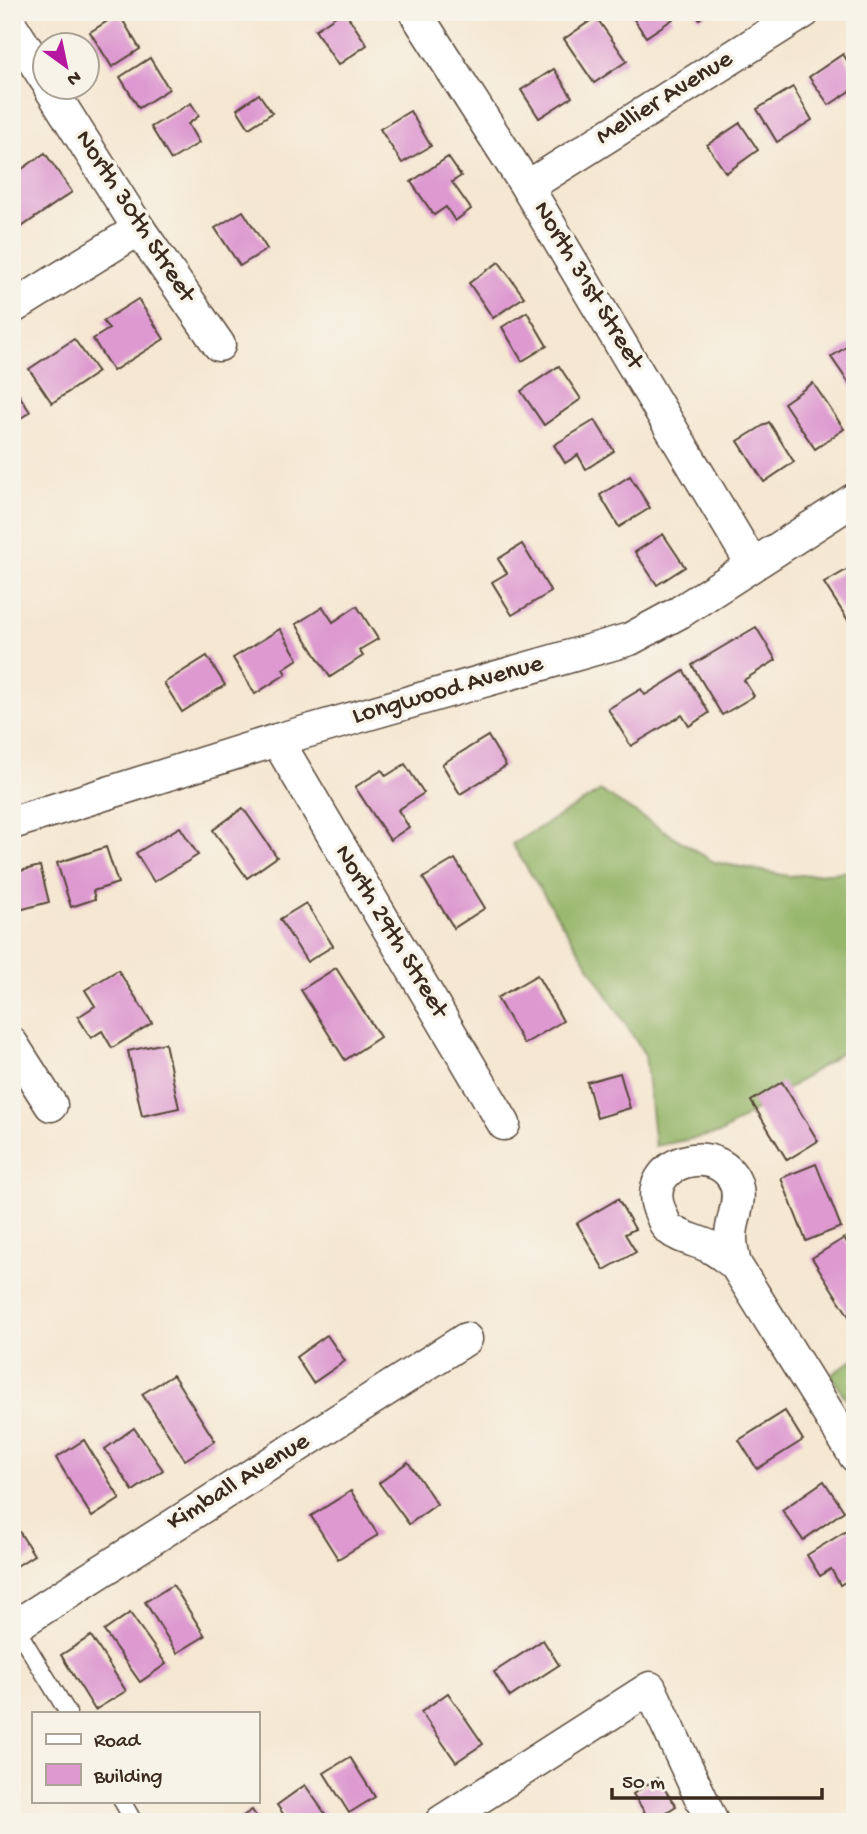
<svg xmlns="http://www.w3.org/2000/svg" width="867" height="1834" viewBox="0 0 867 1834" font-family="'Gochi Hand',sans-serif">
  <rect width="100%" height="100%" fill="#f7f3e8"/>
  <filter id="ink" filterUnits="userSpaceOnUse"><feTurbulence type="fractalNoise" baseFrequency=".0143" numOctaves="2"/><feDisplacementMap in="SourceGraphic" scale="14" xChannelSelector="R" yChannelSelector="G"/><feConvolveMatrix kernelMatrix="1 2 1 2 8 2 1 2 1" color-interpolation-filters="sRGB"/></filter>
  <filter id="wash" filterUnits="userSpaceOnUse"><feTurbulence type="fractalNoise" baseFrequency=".00686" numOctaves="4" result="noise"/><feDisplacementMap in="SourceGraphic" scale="28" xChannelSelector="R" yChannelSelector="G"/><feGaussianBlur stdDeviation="1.57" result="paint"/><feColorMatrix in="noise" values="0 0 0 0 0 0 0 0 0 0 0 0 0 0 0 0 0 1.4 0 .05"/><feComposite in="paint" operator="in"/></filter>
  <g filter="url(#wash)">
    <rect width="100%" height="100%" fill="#f5e7d1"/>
    <g fill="#96b66a" stroke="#687044" stroke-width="2">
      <polygon points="601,791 714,862 789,876 855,871 855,1075 846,1050 721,1133 655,1146 645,1055 512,844"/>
      <polygon points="855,1358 855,1413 831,1375"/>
    </g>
    <g id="blocks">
      <g fill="#dd99d0">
        <polygon points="342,12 345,12 367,45 338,65 315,30"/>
        <polygon points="629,12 668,12 673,19 646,37"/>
        <polygon points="695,12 710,12 699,19"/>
        <polygon points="119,14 140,49 112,67 90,32"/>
        <polygon points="596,17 627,61 594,83 564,39"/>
        <polygon points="843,54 855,73 855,88 829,105 809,77"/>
        <polygon points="150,58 169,89 139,108 120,77"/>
        <polygon points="554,69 572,97 539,118 521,90"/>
        <polygon points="793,87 812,120 777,142 757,109"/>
        <polygon points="259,94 272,113 249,128 237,109"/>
        <polygon points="191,103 199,116 188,124 199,143 171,160 151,127"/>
        <polygon points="410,111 431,146 402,163 380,129"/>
        <polygon points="740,123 758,150 726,173 707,145"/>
        <polygon points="45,153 72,192 20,228 12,217 12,176"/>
        <polygon points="448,157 461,176 452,182 471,209 455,221 446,207 434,215 411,182"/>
        <polygon points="243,211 267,249 240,266 215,228"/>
        <polygon points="499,262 524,297 493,318 469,283"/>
        <polygon points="138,299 164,339 113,371 93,339 109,329 103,321"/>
        <polygon points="527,312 547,346 522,361 502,327"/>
        <polygon points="74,339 98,372 52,403 29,369"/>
        <polygon points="855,341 855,392 831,357"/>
        <polygon points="559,366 581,399 544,425 521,391"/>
        <polygon points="813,383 844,429 815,449 784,403"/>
        <polygon points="12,384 30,412 12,424"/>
        <polygon points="595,420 614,451 586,469 578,455 565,463 554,445"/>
        <polygon points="769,422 794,462 764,482 738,441"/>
        <polygon points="630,476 650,508 619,527 600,495"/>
        <polygon points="663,534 685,567 657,585 635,552"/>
        <polygon points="522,544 551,592 512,615 492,582 507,573 498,559"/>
        <polygon points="855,565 855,631 824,583"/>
        <polygon points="357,606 378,639 359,650 363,656 330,677 296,624 323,607 333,622"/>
        <polygon points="756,627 776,660 744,680 754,696 722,715 692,665"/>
        <polygon points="280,629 298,659 283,669 286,674 255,694 233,658"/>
        <polygon points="207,656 225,685 182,712 164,683"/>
        <polygon points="684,671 709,713 689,726 682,715 631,746 608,709 641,689 645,695"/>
        <polygon points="488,736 506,766 460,794 442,764"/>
        <polygon points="405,764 424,793 398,810 409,827 390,840 355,787 382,770 386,776"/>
        <polygon points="243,808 277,857 247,878 213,830"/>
        <polygon points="180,827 198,855 154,882 136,853"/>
        <polygon points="106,847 118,883 93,891 95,899 71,907 57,863"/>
        <polygon points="455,859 485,908 454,928 423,878"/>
        <polygon points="40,866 49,902 12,912 12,873"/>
        <polygon points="306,903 333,946 307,962 280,919"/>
        <polygon points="336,968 380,1037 345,1060 301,990"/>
        <polygon points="118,970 152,1023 112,1048 102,1031 91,1038 78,1017 95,1006 85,990"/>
        <polygon points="537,975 563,1021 524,1044 497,998"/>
        <polygon points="165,1043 179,1108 142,1116 128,1051"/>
        <polygon points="620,1073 630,1108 597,1118 587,1082"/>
        <polygon points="782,1082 818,1141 787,1160 751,1101"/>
        <polygon points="816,1164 841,1227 806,1241 781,1178"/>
        <polygon points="618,1199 635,1229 625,1234 636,1252 604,1270 577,1223"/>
        <polygon points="844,1238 855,1255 855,1315 850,1318 812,1258"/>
        <polygon points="327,1335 345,1361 313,1383 296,1357"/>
        <polygon points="173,1375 215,1441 185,1460 142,1394"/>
        <polygon points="785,1411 803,1440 757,1469 739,1440"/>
        <polygon points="134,1428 163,1470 133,1491 105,1449"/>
        <polygon points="84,1440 120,1499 92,1517 56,1458"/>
        <polygon points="408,1462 437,1504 409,1524 379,1483"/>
        <polygon points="824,1481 844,1511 803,1540 782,1510"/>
        <polygon points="351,1491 378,1535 338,1559 311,1516"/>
        <polygon points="12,1520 34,1555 12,1569"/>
        <polygon points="851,1528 855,1533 855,1576 840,1585 831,1569 820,1576 807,1555"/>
        <polygon points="173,1585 205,1636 177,1653 145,1602"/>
        <polygon points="130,1613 166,1664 140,1682 104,1631"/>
        <polygon points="91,1636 126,1691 95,1710 61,1655"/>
        <polygon points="543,1640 559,1665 510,1697 494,1672"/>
        <polygon points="448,1693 483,1744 456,1762 421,1712"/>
        <polygon points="350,1757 375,1797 349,1813 324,1773"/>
        <polygon points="657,1778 676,1806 651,1822 633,1794"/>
        <polygon points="305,1785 331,1822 289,1822 277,1805"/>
        <polygon points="252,1810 260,1822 234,1822"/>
      </g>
    </g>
  </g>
  <g filter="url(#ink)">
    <use href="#blocks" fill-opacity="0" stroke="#574639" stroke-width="2"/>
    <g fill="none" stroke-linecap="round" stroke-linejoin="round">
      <g stroke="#574639" stroke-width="19">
        <g id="lane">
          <polyline points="15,1626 68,1713"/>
          <polyline points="122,1801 134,1822"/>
        </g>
      </g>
      <g stroke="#574639" stroke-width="35">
        <g id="street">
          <polyline points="415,12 527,187 752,564"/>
          <polyline points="12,27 46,80"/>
          <polyline points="50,88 139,229 219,345"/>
          <polyline points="527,187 804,12"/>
          <polyline points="12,308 139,229"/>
          <polyline points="277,740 504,1124"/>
          <polyline points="12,823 277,740 630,639 680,612 855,499"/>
          <polyline points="12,1044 51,1105"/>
          <path d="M 735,1264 C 733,1256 731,1246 731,1237 C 731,1220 742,1202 736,1184 C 718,1139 641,1162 659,1209 C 662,1215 664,1224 668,1228 C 680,1238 695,1240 708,1246 C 717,1250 726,1258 735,1264 L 855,1456"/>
          <polyline points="12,1628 466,1339"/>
          <polyline points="441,1822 650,1688 712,1822"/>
        </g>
      </g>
      <use href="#lane" stroke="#fff" stroke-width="16"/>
      <use href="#street" stroke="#fff" stroke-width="32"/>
    </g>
  </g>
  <g text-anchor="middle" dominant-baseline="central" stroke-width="7" stroke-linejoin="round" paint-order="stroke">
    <g font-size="26" fill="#3b2a1e" stroke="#f7f3e8">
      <text transform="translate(665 99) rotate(-32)">Mellier Avenue</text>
      <text transform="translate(134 217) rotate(57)">North 30th Street</text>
      <text transform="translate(587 286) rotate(59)">North 31st Street</text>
      <text transform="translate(448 691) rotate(-16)">Longwood Avenue</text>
      <text transform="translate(390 932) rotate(59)">North 29th Street</text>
      <text transform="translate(239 1483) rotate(-32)">Kimball Avenue</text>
    </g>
  </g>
  <rect width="867" height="1834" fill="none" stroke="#f7f3e8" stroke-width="42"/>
  <rect x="32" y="1712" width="228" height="91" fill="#f7f3e8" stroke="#aca397" stroke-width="2"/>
  <rect x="46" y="1734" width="35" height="10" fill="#ffffff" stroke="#aca397" stroke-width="2"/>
  <text x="94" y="1746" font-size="21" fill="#3b2a1e">Road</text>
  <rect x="46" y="1764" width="35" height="21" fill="#dd99d0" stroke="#aca397" stroke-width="2"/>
  <text x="94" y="1782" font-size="21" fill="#3b2a1e">Building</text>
  <g transform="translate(66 66) rotate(147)"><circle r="33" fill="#f7f3e8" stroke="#aca397" stroke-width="2"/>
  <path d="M0-5L12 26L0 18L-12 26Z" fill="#b5179e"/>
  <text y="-10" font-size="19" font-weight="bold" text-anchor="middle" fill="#3b2a1e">N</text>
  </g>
  <path d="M612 1788v10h210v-10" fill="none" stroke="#3b2a1e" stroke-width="3.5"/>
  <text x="622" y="1788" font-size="21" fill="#3b2a1e" stroke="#f7f3e8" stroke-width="5" paint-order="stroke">50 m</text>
</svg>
